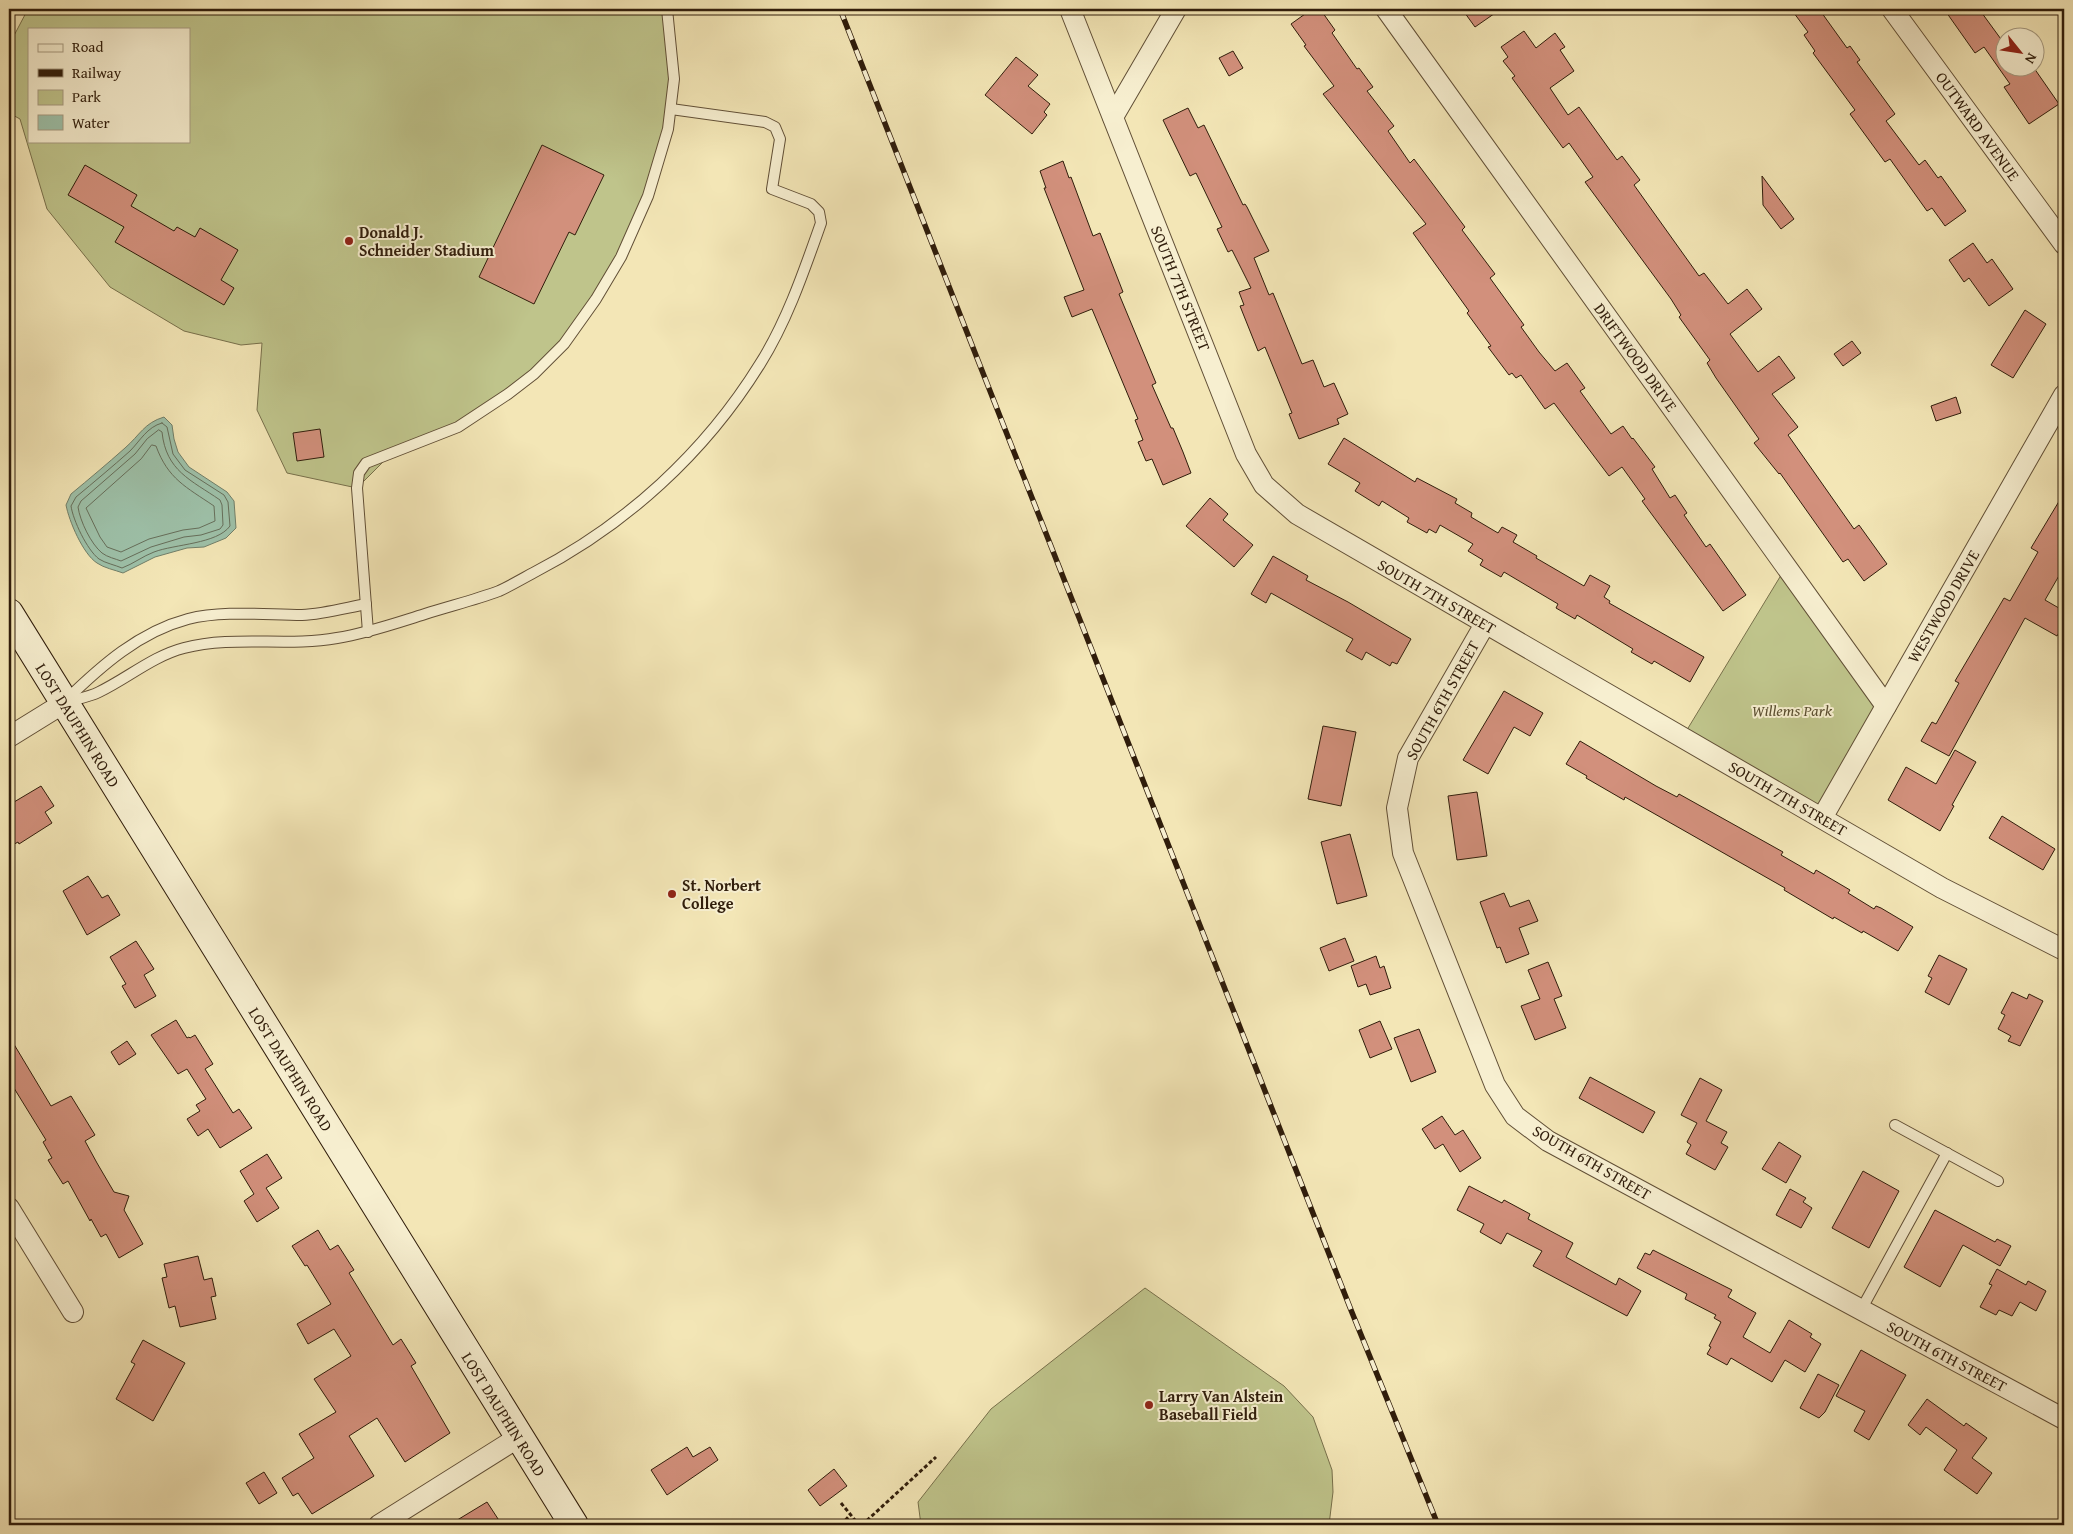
<svg xmlns="http://www.w3.org/2000/svg" width="2073" height="1534" viewBox="0 0 2073 1534" font-family="'Gentium Book Plus',serif">
  <rect width="100%" height="100%" fill="#f3e6b6"/>
  <filter id="stains"><feTurbulence type="fractalNoise" baseFrequency=".004" numOctaves="4"/><feColorMatrix values="0 0 0 0 .2 0 0 0 0 .09 0 0 0 0 .02 0 0 0 .5 -.17"/></filter>
  <radialGradient id="worn" r=".72"><stop offset=".6" stop-color="#630" stop-opacity="0"/><stop offset="1" stop-color="#630" stop-opacity=".3"/></radialGradient>
  <g fill="#bfc48b" stroke="#78704b" fill-rule="evenodd">
    <path d="M 28,9 L 667,9 L 674,79 L 653,181 L 612,272 L 552,356 L 484,410 L 393,452 L 357,488 L 287,473 L 257,410 L 262,343 L 241,345 L 184,331 L 110,287 L 47,209 L 20,119 L 9,113 L 9,45 ZM 29,29 L 189,29 L 189,141 L 29,141 Z"/>
    <polygon points="1786,567 1886,706 1822,818 1682,738"/>
    <polygon points="1145,1288 1284,1386 1313,1417 1332,1470 1333,1492 1329,1525 921,1525 918,1502 991,1409"/>
  </g>
  <path fill="#9dc0a8" stroke="#717f69" d="M 164,417 L 172,425 L 174,439 L 178,452 L 189,467 L 227,492 L 234,501 L 236,528 L 226,538 L 204,547 L 187,548 L 155,557 L 123,573 C 115,570 104,568 97,563 C 83,554 69,521 66,505 L 71,494 C 89,479 107,464 125,448 C 140,435 144,423 164,417 Z"/>
  <g fill="none" stroke-linecap="round" stroke-linejoin="round">
    <g stroke="#666e5a" stroke-width="1">
      <path d="M 162,423 L 167,427 L 173,454 L 185,470 L 224,495 L 228,502 L 230,526 C 217,544 175,544 154,552 C 143,556 133,564 122,568 C 115,565 105,563 99,559 C 87,550 73,520 71,506 L 76,497 C 94,482 112,467 130,451 C 140,441 147,427 162,423 Z"/>
      <path d="M 159,430 L 162,432 C 166,471 191,480 220,500 L 222,505 L 223,525 L 220,529 L 201,535 L 184,537 L 151,547 L 121,561 C 116,559 107,557 102,553 C 91,544 80,521 78,507 L 81,501 L 135,454 L 147,439 Z"/>
      <path d="M 152,445 L 156,446 C 168,479 186,487 214,506 L 215,521 L 199,528 L 183,530 L 149,539 L 121,552 L 107,547 L 100,537 L 86,508 L 141,459 Z"/>
    </g>
  </g>
  <g fill="#d2907c" stroke="#301d0b">
    <polygon points="1312,9 1320,9 1335,30 1332,33 1357,69 1359,68 1373,87 1367,91 1394,126 1388,131 1410,163 1414,159 1465,227 1462,230 1495,274 1490,278 1524,325 1521,327 1539,352 1555,371 1567,363 1585,388 1580,391 1611,434 1623,426 1632,439 1633,438 1655,467 1652,469 1670,498 1675,495 1687,513 1684,515 1706,547 1710,544 1746,595 1723,611 1642,501 1645,499 1622,467 1609,476 1554,403 1545,409 1521,375 1516,378 1512,373 1509,375 1488,347 1491,346 1467,313 1469,311 1413,233 1426,224 1323,94 1334,86 1304,46 1306,45 1291,24"/>
    <polygon points="1462,9 1501,9 1475,27"/>
    <polygon points="1791,9 1819,9 1847,48 1850,46 1860,60 1857,62 1895,114 1886,121 1919,165 1925,160 1938,178 1941,176 1966,211 1945,226 1932,208 1927,211 1890,159 1885,162 1850,114 1855,110 1813,53 1815,51 1804,35 1808,32"/>
    <polygon points="1944,9 1979,9 2006,46 2006,68 2034,68 2059,104 2029,124 2004,87 2010,84 1984,47 1975,53"/>
    <polygon points="1524,31 1536,48 1555,33 1565,47 1560,50 1574,71 1550,88 1568,115 1579,107 1617,160 1622,156 1640,180 1634,185 1699,276 1704,273 1728,304 1747,289 1762,309 1730,334 1758,372 1779,356 1795,378 1772,394 1798,427 1788,435 1854,529 1859,525 1887,564 1864,581 1848,559 1843,562 1780,473 1779,474 1754,443 1759,439 1716,378 1707,363 1710,360 1679,317 1681,315 1671,299 1585,182 1593,177 1569,143 1563,148 1512,78 1515,76 1503,61 1508,57 1501,47"/>
    <polygon points="1233,51 1243,68 1229,76 1219,58"/>
    <polygon points="1016,57 1038,75 1028,86 1050,104 1044,112 1047,115 1032,134 985,95"/>
    <polygon points="1188,108 1198,128 1204,125 1243,205 1245,204 1247,207 1269,251 1254,258 1269,295 1273,293 1302,364 1313,360 1324,387 1334,383 1348,414 1337,419 1339,424 1299,439 1289,414 1292,413 1265,347 1258,351 1240,306 1244,305 1239,292 1251,288 1232,250 1228,252 1217,229 1222,227 1196,173 1190,176 1163,120"/>
    <polygon points="542,145 604,175 575,235 569,232 534,304 479,277"/>
    <polygon points="1063,161 1069,178 1071,177 1093,236 1100,233 1123,292 1119,294 1156,383 1152,385 1171,428 1173,428 1183,452 1191,473 1163,485 1152,459 1146,461 1138,442 1143,440 1135,420 1138,419 1092,309 1072,317 1064,297 1084,290 1044,188 1046,188 1040,171"/>
    <polygon points="85,165 137,195 131,206 174,231 177,227 195,237 200,228 238,250 221,280 234,288 224,305 115,242 124,227 68,195"/>
    <polygon points="1762,176 1794,219 1781,229 1763,205"/>
    <polygon points="1973,243 1987,263 1992,259 2013,289 1989,306 1969,278 1964,282 1949,260"/>
    <polygon points="2025,310 2046,324 2013,378 1991,365"/>
    <polygon points="1852,341 1861,353 1843,366 1834,354"/>
    <polygon points="1956,397 1961,413 1936,421 1931,406"/>
    <polygon points="320,429 324,457 297,461 293,433"/>
    <polygon points="1344,438 1415,482 1417,478 1457,499 1455,503 1472,513 1471,517 1498,533 1502,527 1517,535 1513,542 1537,556 1536,558 1584,586 1590,575 1610,586 1604,597 1610,601 1609,603 1704,657 1690,682 1654,661 1652,664 1631,652 1633,649 1577,615 1575,619 1556,608 1558,604 1504,572 1501,577 1480,565 1483,560 1468,551 1473,544 1440,525 1436,533 1429,529 1427,533 1407,522 1409,518 1382,501 1379,506 1355,491 1360,483 1328,464"/>
    <polygon points="2064,493 2064,567 2045,600 2064,611 2064,624 2057,636 2025,618 1949,756 1921,741 1932,722 1936,724 1959,683 1955,681 2004,598 2010,601 2038,552 2031,548"/>
    <polygon points="1210,498 1228,514 1223,520 1253,545 1234,567 1186,526"/>
    <polygon points="1273,556 1308,576 1306,580 1348,602 1411,639 1397,664 1392,662 1390,666 1366,652 1362,660 1346,651 1353,639 1271,593 1266,603 1251,594"/>
    <polygon points="1504,691 1543,713 1530,736 1514,727 1488,774 1463,760"/>
    <polygon points="1323,726 1356,732 1341,806 1308,799"/>
    <polygon points="1580,741 1656,786 1677,797 1679,794 1783,852 1781,855 1814,874 1816,870 1850,890 1848,893 1874,909 1876,906 1881,908 1913,927 1898,951 1863,931 1862,933 1834,917 1833,919 1784,890 1785,888 1625,797 1624,800 1586,778 1587,776 1566,764"/>
    <polygon points="1955,750 1976,762 1952,805 1954,806 1940,831 1888,800 1906,767 1936,784"/>
    <polygon points="41,786 54,806 45,812 52,823 19,844 18,842 9,847 9,805"/>
    <polygon points="1477,792 1487,856 1457,860 1448,796"/>
    <polygon points="2002,816 2055,849 2043,870 1989,838"/>
    <polygon points="1350,834 1367,896 1337,904 1321,842"/>
    <polygon points="88,876 102,898 108,895 120,915 87,935 63,891"/>
    <polygon points="1504,893 1510,907 1529,900 1538,921 1519,928 1529,954 1506,963 1500,947 1497,948 1480,902"/>
    <polygon points="1345,938 1354,961 1329,971 1320,948"/>
    <polygon points="136,941 154,969 144,975 156,996 135,1008 122,986 126,984 110,957"/>
    <polygon points="1939,955 1967,969 1949,1005 1925,992 1932,978 1928,976"/>
    <polygon points="1376,956 1380,968 1384,966 1391,988 1370,995 1366,984 1358,987 1351,966"/>
    <polygon points="1548,962 1562,996 1554,999 1566,1028 1535,1040 1521,1006 1540,999 1528,970"/>
    <polygon points="2012,992 2027,999 2029,994 2043,1001 2020,1046 2008,1041 2011,1036 1998,1029 2005,1015 2001,1013"/>
    <polygon points="176,1020 187,1038 189,1037 190,1038 195,1035 213,1064 205,1069 233,1113 239,1109 252,1128 220,1148 208,1129 198,1136 187,1119 200,1111 196,1105 206,1099 187,1069 178,1074 151,1035"/>
    <polygon points="1380,1021 1392,1049 1370,1058 1359,1030"/>
    <polygon points="1419,1029 1436,1072 1411,1082 1394,1038"/>
    <polygon points="9,1036 51,1106 71,1096 95,1135 85,1141 97,1163 114,1192 129,1196 124,1210 143,1244 119,1258 106,1234 101,1237 91,1219 90,1221 68,1181 63,1184 48,1160 52,1158 43,1142 46,1140 9,1080"/>
    <polygon points="127,1041 136,1054 119,1065 111,1052"/>
    <polygon points="1590,1077 1655,1112 1643,1133 1579,1098"/>
    <polygon points="1700,1078 1722,1090 1706,1121 1727,1132 1721,1143 1728,1147 1715,1170 1686,1154 1691,1145 1687,1142 1697,1123 1681,1115"/>
    <polygon points="1442,1116 1455,1135 1463,1130 1481,1158 1460,1172 1443,1144 1435,1149 1422,1129"/>
    <polygon points="1779,1142 1801,1156 1786,1183 1762,1169"/>
    <polygon points="267,1154 282,1178 266,1188 279,1208 257,1222 244,1201 254,1194 240,1171"/>
    <polygon points="1863,1171 1899,1191 1869,1248 1832,1228"/>
    <polygon points="1469,1186 1502,1203 1504,1200 1530,1214 1528,1219 1573,1243 1566,1257 1616,1285 1619,1278 1641,1291 1627,1316 1533,1266 1542,1251 1507,1233 1501,1244 1480,1232 1484,1224 1457,1210"/>
    <polygon points="1790,1189 1806,1198 1803,1202 1812,1208 1801,1228 1776,1215"/>
    <polygon points="1935,1210 1995,1242 1997,1239 2011,1246 2000,1266 1963,1245 1940,1287 1904,1267"/>
    <polygon points="318,1230 330,1250 338,1245 354,1270 349,1273 393,1345 401,1339 416,1363 411,1366 450,1433 405,1462 377,1418 349,1436 374,1476 312,1514 298,1493 293,1496 282,1478 314,1458 299,1434 336,1412 314,1379 351,1356 334,1329 308,1344 297,1324 331,1304 307,1265 305,1266 292,1246"/>
    <polygon points="1653,1250 1732,1290 1728,1297 1756,1313 1743,1337 1770,1353 1789,1320 1812,1334 1810,1337 1821,1344 1805,1372 1785,1360 1772,1382 1731,1358 1727,1365 1707,1354 1711,1347 1709,1346 1721,1322 1714,1318 1716,1315 1685,1299 1687,1294 1637,1268 1645,1253 1650,1255"/>
    <polygon points="198,1256 204,1280 212,1278 216,1296 211,1297 216,1319 180,1327 175,1306 169,1308 162,1278 167,1277 164,1264"/>
    <polygon points="1997,1269 2026,1285 2028,1281 2046,1291 2036,1311 2020,1302 2012,1316 1999,1310 1996,1315 1980,1307 1992,1285 1989,1284"/>
    <polygon points="143,1340 185,1363 153,1421 116,1399 135,1364 131,1362"/>
    <polygon points="1861,1350 1906,1375 1869,1440 1854,1431 1865,1411 1836,1396"/>
    <polygon points="1818,1374 1839,1385 1825,1412 1819,1418 1800,1408"/>
    <polygon points="1927,1399 1964,1426 1966,1423 1987,1438 1972,1458 1992,1473 1977,1494 1944,1470 1957,1450 1926,1427 1920,1435 1908,1425"/>
    <polygon points="687,1447 693,1457 710,1447 718,1460 667,1495 651,1470"/>
    <polygon points="834,1469 847,1486 820,1506 808,1490"/>
    <polygon points="264,1472 277,1493 259,1504 246,1483"/>
    <polygon points="487,1502 502,1525 449,1525"/>
  </g>
  <g fill="none" stroke-linecap="round" stroke-linejoin="round">
    <g stroke="#614f36" stroke-width="12">
      <g id="lane">
        <polyline points="368,632 357,488 359,473 366,463 458,427 508,394 534,374 564,344 596,299 621,257 648,196 668,129 674,79 667,9"/>
        <path d="M 66,700 C 101,666 139,632 188,619 C 223,610 266,615 302,615 C 323,614 345,608 366,604"/>
        <path d="M 67,702 C 77,699 89,697 99,692 C 128,678 153,656 184,648 C 234,635 287,647 337,638 C 368,633 396,623 425,614 C 450,606 475,600 499,591 C 510,586 522,579 533,573 C 626,525 705,453 760,364 C 787,321 804,271 821,223 L 819,212 L 811,204 L 772,189 L 780,139 L 775,127 L 765,122 L 671,109"/>
        <polyline points="1895,1125 1998,1181"/>
        <polyline points="1861,1310 1947,1153"/>
      </g>
    </g>
    <g stroke="#614f36" stroke-width="22">
      <g id="street">
        <polyline points="1070,9 1246,454 1264,485 1297,514 1942,888 2064,950"/>
        <polyline points="1386,9 1886,706"/>
        <polyline points="1892,9 2064,244"/>
        <polyline points="1113,117 1176,9"/>
        <polyline points="1485,624 1408,758 1397,808 1403,853 1495,1085 1515,1116 1548,1141 2064,1419"/>
        <polyline points="9,737 64,703"/>
        <polyline points="1822,818 2064,395"/>
        <polyline points="9,1208 73,1312"/>
        <polyline points="379,1525 519,1437"/>
      </g>
    </g>
    <g stroke="#301d0b" stroke-width="30">
      <polyline id="secondary" points="9,613 574,1525"/>
    </g>
    <g stroke="#301d0b" stroke-width="3" stroke-dasharray="4 2.5" stroke-linecap="butt">
      <polyline points="841,1503 859,1525"/>
      <polyline points="841,1525 850,1515"/>
      <polyline points="862,1525 936,1457"/>
    </g>
    <use href="#lane" stroke="#f7efd0" stroke-width="10"/>
    <use href="#street" stroke="#f7efd0" stroke-width="20"/>
    <use href="#secondary" stroke="#f7efd0" stroke-width="28"/>
    <g stroke="#301d0b" stroke-width="5.5">
      <polyline id="rail" points="840,9 1351,1310 1438,1525"/>
    </g>
    <use href="#rail" stroke="#f7efd0" stroke-width="4" stroke-dasharray="11" stroke-linecap="butt"/>
  </g>
  <g fill="#8f2418" stroke="#f7efd0" stroke-width="2">
    <circle cx="349" cy="241" r="5"/>
    <circle cx="672" cy="894" r="5"/>
    <circle cx="1149" cy="1405" r="5"/>
  </g>
  <g text-anchor="middle" dominant-baseline="central" stroke-width="4" stroke-linejoin="round" paint-order="stroke">
    <g font-size="16" fill="#301d0b" stroke="#f7efd0">
      <text transform="translate(1978 126) rotate(54)">OUTWARD AVENUE</text>
      <text transform="translate(1181 288) rotate(68)">SOUTH 7TH STREET</text>
      <text transform="translate(1636 357) rotate(54)">DRIFTWOOD DRIVE</text>
      <text transform="translate(1437 596) rotate(30)">SOUTH 7TH STREET</text>
      <text transform="translate(1943 606) rotate(-60)">WESTWOOD DRIVE</text>
      <text transform="translate(1442 700) rotate(-61)">SOUTH 6TH STREET</text>
      <text transform="translate(78 725) rotate(58)">LOST DAUPHIN ROAD</text>
      <text transform="translate(1788 798) rotate(30)">SOUTH 7TH STREET</text>
      <text transform="translate(291 1069) rotate(58)">LOST DAUPHIN ROAD</text>
      <text transform="translate(1592 1162) rotate(30)">SOUTH 6TH STREET</text>
      <text transform="translate(1947 1356) rotate(28)">SOUTH 6TH STREET</text>
      <text transform="translate(504 1414) rotate(58)">LOST DAUPHIN ROAD</text>
    </g>
    <g font-size="16" font-weight="bold" fill="#301d0b" stroke="#f7efd0" text-anchor="start">
      <text x="359" y="232">Donald J.<tspan x="359" dy="18">Schneider Stadium</tspan></text>
      <text x="682" y="885">St. Norbert<tspan x="682" dy="18">College</tspan></text>
      <text x="1159" y="1396">Larry Van Alstein<tspan x="1159" dy="18">Baseball Field</tspan></text>
    </g>
    <g font-size="16" font-style="italic" fill="#5b4f31" stroke="#f7efd0">
      <text x="1792" y="710">Willems Park</text>
    </g>
  </g>
  <rect width="2073" height="1534" fill="none" stroke="#f3e6b6" stroke-width="30"/>
  <rect x="10" y="10" width="2053" height="1514" fill="none" stroke="#301d0b" stroke-width="2.5"/>
  <rect x="15" y="15" width="2043" height="1504" fill="none" stroke="#301d0b"/>
  <rect x="28" y="28" width="162" height="115" fill="#f7efd0" stroke="#a79b81"/>
  <rect x="38" y="44" width="25" height="8" fill="#f7efd0" stroke="#a79b81"/>
  <text x="72" y="52" font-size="15" fill="#301d0b">Road</text>
  <rect x="38" y="69" width="25" height="8" fill="#301d0b" stroke="#a79b81"/>
  <text x="72" y="78" font-size="15" fill="#301d0b">Railway</text>
  <rect x="38" y="90" width="25" height="15" fill="#bfc48b" stroke="#a79b81"/>
  <text x="72" y="102" font-size="15" fill="#301d0b">Park</text>
  <rect x="38" y="115" width="25" height="15" fill="#9dc0a8" stroke="#a79b81"/>
  <text x="72" y="128" font-size="15" fill="#301d0b">Water</text>
  <g transform="translate(2020 52) rotate(120)"><circle r="24" fill="#f7efd0" stroke="#a79b81"/>
  <path d="M0-4L9 19L0 12L-9 19Z" fill="#8f2418"/>
  <text y="-8" font-size="14" font-weight="bold" text-anchor="middle" fill="#301d0b">N</text>
  </g>
  <rect width="100%" height="100%" filter="url(#stains)"/>
  <rect width="100%" height="100%" fill="url(#worn)"/>
</svg>
